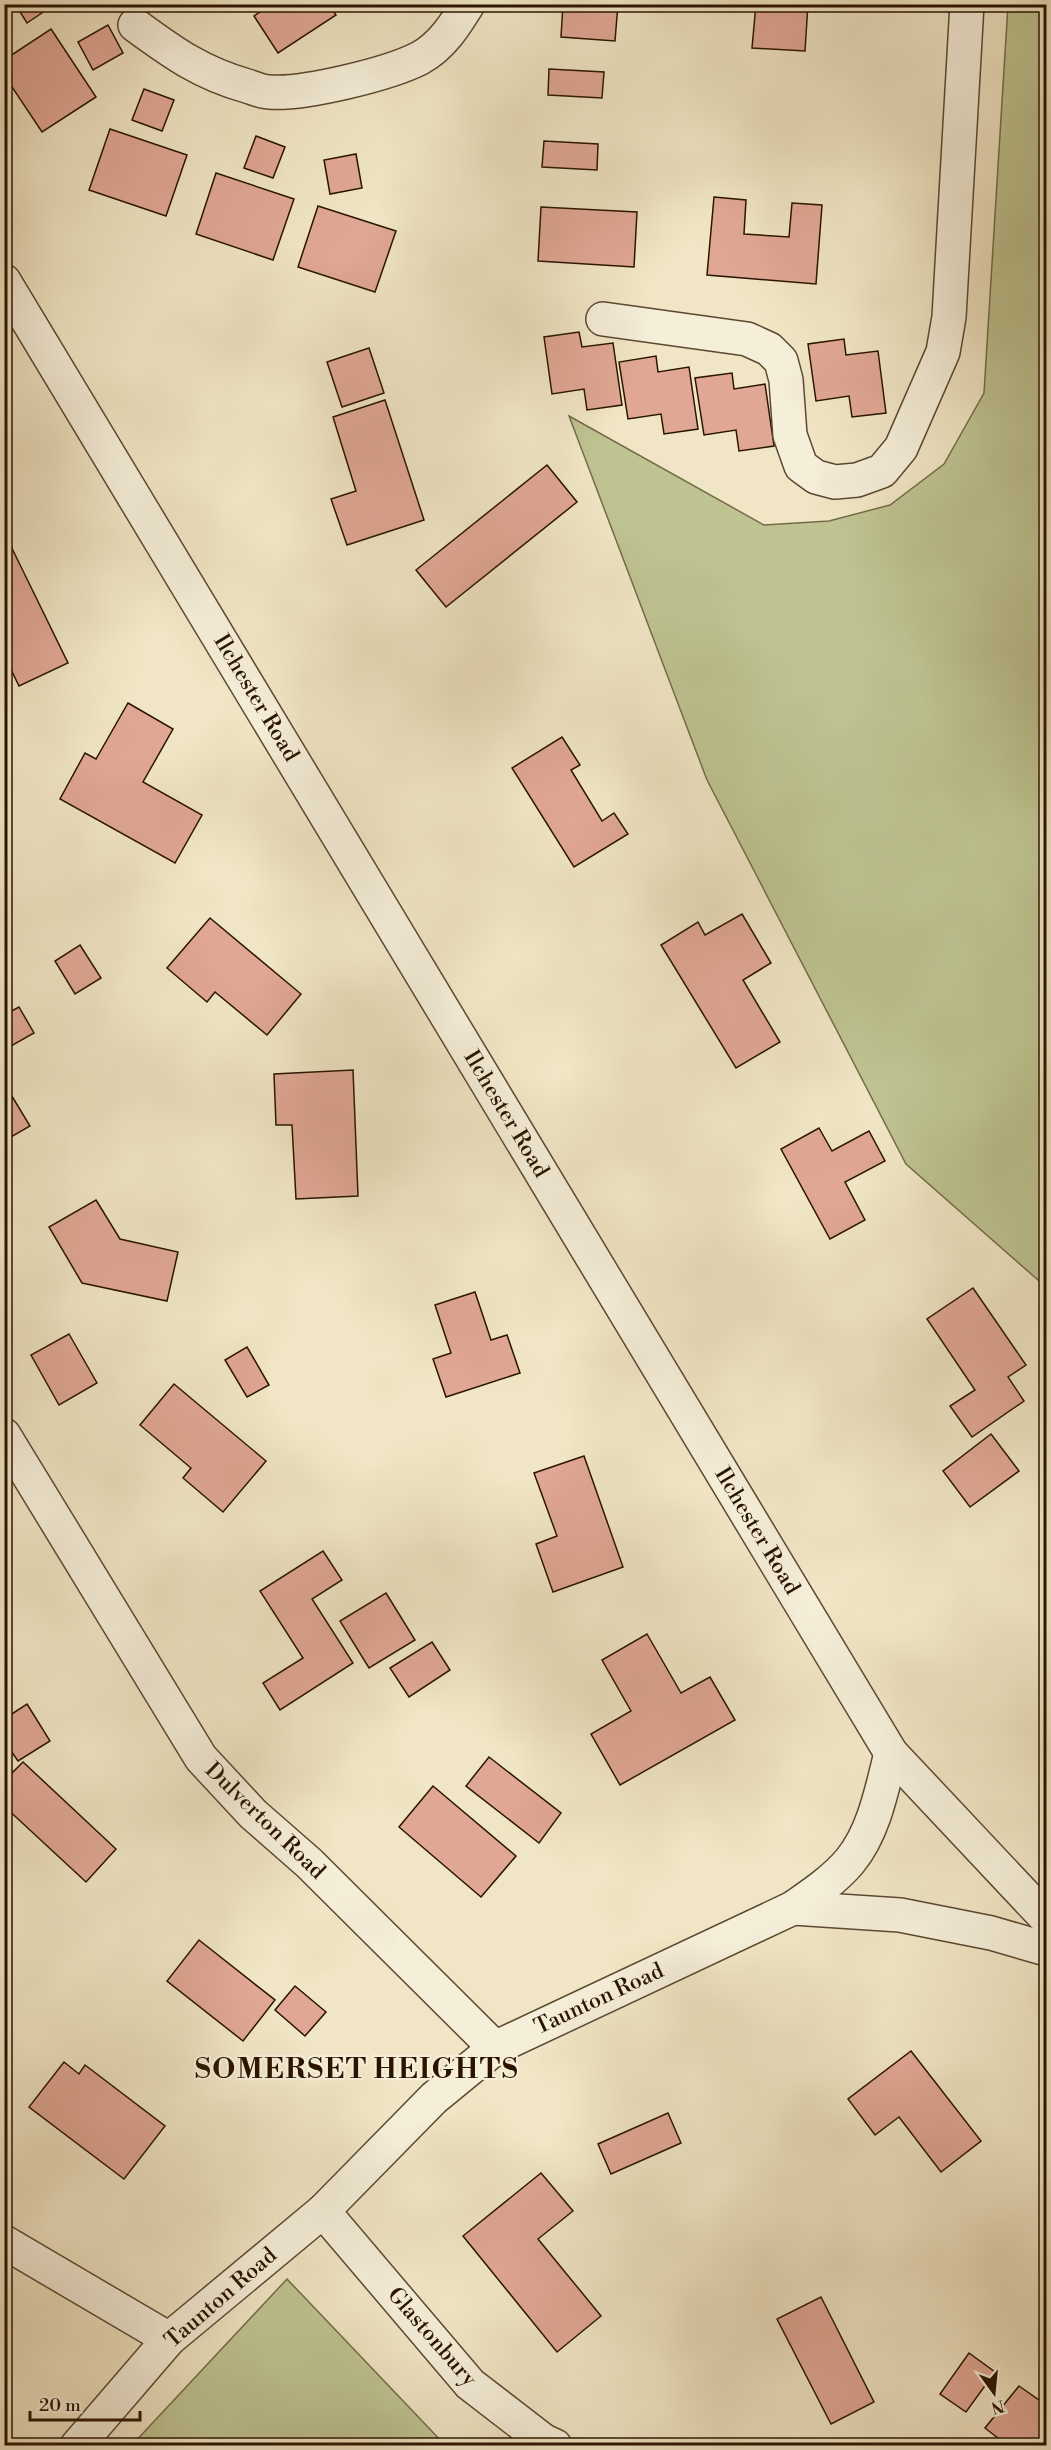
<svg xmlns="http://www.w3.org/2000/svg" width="1051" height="2450" viewBox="0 0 1051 2450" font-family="'Libre Bodoni',serif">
  <rect width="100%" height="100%" fill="#f0e5c4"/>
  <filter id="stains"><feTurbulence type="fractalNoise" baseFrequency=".00333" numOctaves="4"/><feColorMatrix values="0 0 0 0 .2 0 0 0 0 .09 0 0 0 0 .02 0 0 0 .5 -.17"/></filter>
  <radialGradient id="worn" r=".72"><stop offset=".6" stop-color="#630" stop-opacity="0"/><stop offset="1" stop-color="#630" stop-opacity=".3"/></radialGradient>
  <g fill="#bec391" stroke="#746c48" stroke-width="1.5">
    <polygon points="1008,5 1046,5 1046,1287 906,1164 707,780 569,416 764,525 829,521 890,505 944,464 984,393"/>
    <polygon points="287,2279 445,2445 132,2445"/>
  </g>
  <g fill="#e0a794" stroke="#2a1400" stroke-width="1.5">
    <polygon points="15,4 55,4 27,23"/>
    <polygon points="272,4 329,4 336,15 278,53 254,16"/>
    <polygon points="563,4 618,4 615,41 561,37"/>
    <polygon points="756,4 808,4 805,51 752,48"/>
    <polygon points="108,25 123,53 93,70 78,42"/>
    <polygon points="51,29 96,97 42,132 4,75 4,60"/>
    <polygon points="549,69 604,72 602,98 548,95"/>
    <polygon points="144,89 174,100 162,131 132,120"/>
    <polygon points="110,129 187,155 166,216 89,190"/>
    <polygon points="256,136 285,147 273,178 244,168"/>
    <polygon points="544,141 598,144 597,170 542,167"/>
    <polygon points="356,154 362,188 330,194 324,160"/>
    <polygon points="216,173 294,199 273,260 196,234"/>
    <polygon points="714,197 746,200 744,234 789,237 792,203 822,205 816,284 707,275"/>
    <polygon points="318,206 396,231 375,292 298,267"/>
    <polygon points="541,207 637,212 634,267 538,261"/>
    <polygon points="579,332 582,347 613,343 622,405 587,410 584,389 552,394 544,337"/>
    <polygon points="844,339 846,355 878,351 886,413 852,417 849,396 816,401 808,344"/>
    <polygon points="369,348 384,393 342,407 327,362"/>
    <polygon points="656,356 658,372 689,367 698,429 664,434 661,414 628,419 619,362"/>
    <polygon points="732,373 734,389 765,384 774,446 739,451 736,430 704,435 695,378"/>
    <polygon points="385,400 424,520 347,545 331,499 356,491 333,417"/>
    <polygon points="547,465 577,502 446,607 416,570"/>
    <polygon points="4,532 68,663 19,686 4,655"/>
    <polygon points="128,703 173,729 143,782 202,815 175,863 60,799 85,753 96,759"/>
    <polygon points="562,737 580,765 571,770 602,821 614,813 628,834 574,867 512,768"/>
    <polygon points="742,914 771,963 743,980 780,1042 736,1068 661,945 698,922 705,935"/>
    <polygon points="210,918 301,994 267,1035 215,992 207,1002 167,968"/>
    <polygon points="80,945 101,978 75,994 55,961"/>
    <polygon points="19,1007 34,1033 4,1050 4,1015"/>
    <polygon points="353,1070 358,1196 296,1199 292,1125 276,1125 274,1074"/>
    <polygon points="4,1083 30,1126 4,1141"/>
    <polygon points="819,1128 832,1151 869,1131 885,1161 845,1182 865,1220 830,1239 781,1149"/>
    <polygon points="96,1200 120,1239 178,1252 167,1301 82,1283 49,1227"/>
    <polygon points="973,1288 1026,1365 1008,1377 1024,1401 972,1437 950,1406 975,1390 927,1319"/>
    <polygon points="475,1292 491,1340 507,1335 520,1373 446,1397 433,1359 451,1353 435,1305"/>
    <polygon points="69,1334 97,1383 59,1405 31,1355"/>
    <polygon points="247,1347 269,1385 247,1397 225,1360"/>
    <polygon points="174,1384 266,1461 223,1512 183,1478 191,1468 140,1425"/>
    <polygon points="991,1434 1019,1471 970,1507 943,1471"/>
    <polygon points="584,1456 623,1567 553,1592 536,1544 557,1536 534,1473"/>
    <polygon points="323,1551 342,1580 312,1599 353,1663 280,1710 263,1683 303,1658 260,1591"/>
    <polygon points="386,1593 415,1640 369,1668 340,1621"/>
    <polygon points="647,1634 681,1693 710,1677 735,1720 620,1785 591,1734 631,1711 602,1660"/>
    <polygon points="432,1642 450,1670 409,1697 390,1668"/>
    <polygon points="27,1704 50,1741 18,1761 4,1741 4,1719"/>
    <polygon points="489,1757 561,1813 539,1843 466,1786"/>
    <polygon points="23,1762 116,1849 86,1882 4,1806 4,1781"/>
    <polygon points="433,1786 516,1856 481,1897 399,1827"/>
    <polygon points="199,1940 275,2000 243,2041 167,1981"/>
    <polygon points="295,1986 326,2012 305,2036 275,2010"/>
    <polygon points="911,2051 981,2141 941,2172 899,2117 875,2135 848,2099"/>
    <polygon points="64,2062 79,2074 85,2065 165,2126 124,2179 29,2107"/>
    <polygon points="668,2113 681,2143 611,2174 598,2144"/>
    <polygon points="541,2173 573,2211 538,2239 601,2316 557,2352 463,2236"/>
    <polygon points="821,2297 874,2402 831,2424 777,2319"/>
    <polygon points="969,2353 995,2372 966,2412 940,2394"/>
    <polygon points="1019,2386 1046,2405 1046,2446 1008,2446 985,2428"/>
  </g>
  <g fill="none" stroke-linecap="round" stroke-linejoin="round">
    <g stroke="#5c4831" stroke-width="36">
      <g id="minor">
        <path d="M 135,25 C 173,53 201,73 247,86 C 254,88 262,92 269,92 C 303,95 389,74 420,58 C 442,46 455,25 468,4"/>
        <polyline points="4,281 891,1753 1046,1918"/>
        <polyline points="603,319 747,339 769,349 781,361 786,380 790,435 801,466 816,477 835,482 857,480 882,471 901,448 943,352 949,317 967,4"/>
        <polyline points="4,1435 201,1758 253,1814 309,1863 495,2048"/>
        <polyline points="793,1908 900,1915 991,1933 1046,1949"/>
        <polyline points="323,2211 470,2384 544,2441 555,2446"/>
        <polyline points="4,2242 169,2339"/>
        <path d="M 77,2446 L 169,2339 L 323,2211 L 434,2098 L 495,2048 L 793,1908 C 813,1894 834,1880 850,1861 C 874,1832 882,1789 891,1753"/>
      </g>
    </g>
    <use href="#minor" stroke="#f5eed9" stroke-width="33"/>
  </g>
  <g text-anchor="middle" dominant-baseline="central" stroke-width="4.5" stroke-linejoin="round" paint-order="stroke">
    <g font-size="22" fill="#2a1400" stroke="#f5eed9">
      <text transform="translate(256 698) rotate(59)">Ilchester Road</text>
      <text transform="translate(506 1114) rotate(59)">Ilchester Road</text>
      <text transform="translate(757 1531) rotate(59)">Ilchester Road</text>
      <text transform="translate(265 1821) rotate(44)">Dulverton Road</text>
      <text transform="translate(599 1999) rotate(-25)">Taunton Road</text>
      <text transform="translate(221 2298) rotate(-41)">Taunton Road</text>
      <text transform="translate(432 2337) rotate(49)">Glastonbury</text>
    </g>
    <g font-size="28" font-weight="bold" letter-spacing="1.5" fill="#2a1400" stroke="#f5eed9">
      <text x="357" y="2069">SOMERSET HEIGHTS</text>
    </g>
  </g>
  <rect width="1051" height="2450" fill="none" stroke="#f0e5c4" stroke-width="24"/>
  <rect x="6" y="6" width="1039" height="2438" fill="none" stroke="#2a1400" stroke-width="3"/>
  <rect x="12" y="12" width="1027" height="2426" fill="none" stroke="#2a1400" stroke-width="1.5"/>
  <g transform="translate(994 2393) rotate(165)" stroke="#f5eed9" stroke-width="4.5" paint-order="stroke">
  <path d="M0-4.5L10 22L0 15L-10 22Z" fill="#2a1400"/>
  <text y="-9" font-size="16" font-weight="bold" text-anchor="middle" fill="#2a1400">N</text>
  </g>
  <path d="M30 2411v9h110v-9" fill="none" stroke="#2a1400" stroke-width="3"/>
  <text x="39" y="2411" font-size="18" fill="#2a1400" stroke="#f5eed9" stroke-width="4.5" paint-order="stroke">20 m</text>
  <rect width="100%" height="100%" filter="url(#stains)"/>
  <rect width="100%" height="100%" fill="url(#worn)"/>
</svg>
